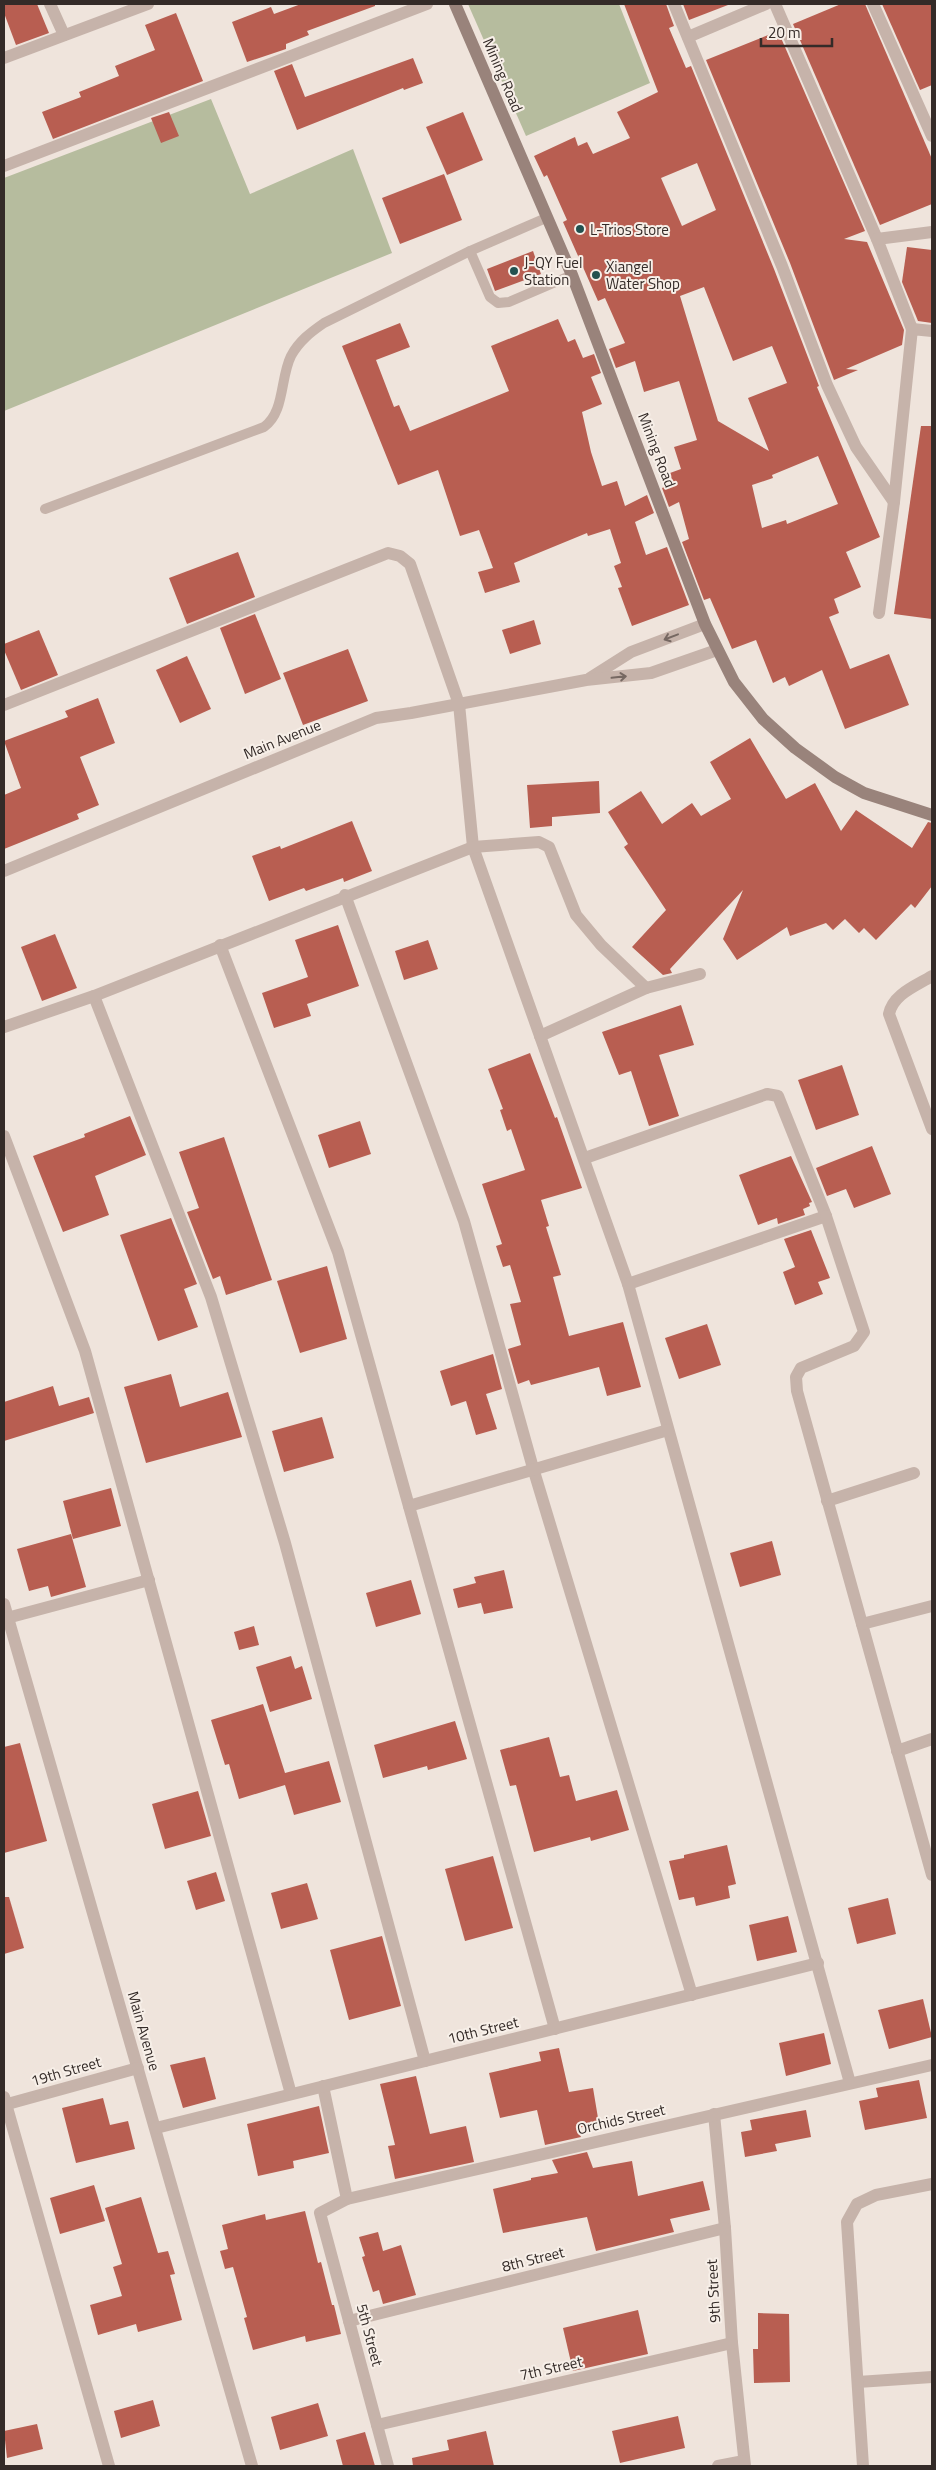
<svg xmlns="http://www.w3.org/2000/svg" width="936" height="2470" viewBox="0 0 936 2470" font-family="'Titillium Web',sans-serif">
  <rect width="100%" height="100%" fill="#efe4dc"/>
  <g fill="#b6bc9e">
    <polygon points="468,4 619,4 650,83 526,136"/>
    <polygon points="211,99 250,194 353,149 392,253 4,411 4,178"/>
  </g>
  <g fill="#b85e51" fill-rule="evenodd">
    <polygon points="4,4 37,4 49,33 16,45 4,13"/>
    <polygon points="301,4 375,4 375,6 307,31 309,35 286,44 286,49 247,62 232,22 271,7 274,14"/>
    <path d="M 624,4 L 666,4 L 674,26 L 669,28 L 686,68 L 691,66 L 774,269 L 819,386 L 817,387 L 880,537 L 846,552 L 861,587 L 834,599 L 839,613 L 829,617 L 850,669 L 889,654 L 909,705 L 845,729 L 822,670 L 789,686 L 785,677 L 773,683 L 756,640 L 732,649 L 710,598 L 704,600 L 682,542 L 689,539 L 679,502 L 669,507 L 662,488 L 673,483 L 670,473 L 681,469 L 674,447 L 697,440 L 679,381 L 644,392 L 635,361 L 616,368 L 609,349 L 625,343 L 605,298 L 598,301 L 563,222 L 567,220 L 547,175 L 544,177 L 534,156 L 575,137 L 578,146 L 587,142 L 593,154 L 630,138 L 617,112 L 658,92 ZM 697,163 L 716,210 L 682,226 L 661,178 ZM 704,287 L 733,361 L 772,346 L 787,383 L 748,398 L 769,451 L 718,421 L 680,296 ZM 818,456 L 838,504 L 787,524 L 786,520 L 762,528 L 752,485 L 773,478 L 772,475 Z"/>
    <polygon points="683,4 727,4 728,5 689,20"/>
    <polygon points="841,4 865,4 932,159 932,204 880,225 793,24"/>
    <polygon points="882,4 932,4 932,85 920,90"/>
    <polygon points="176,13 203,81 53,139 42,112 81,97 79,92 119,76 115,66 155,50 145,25"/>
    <polygon points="778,31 865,231 844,239 867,242 904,330 902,345 846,369 858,370 834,380 790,263 706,60"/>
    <polygon points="413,58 423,83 404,90 403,88 297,130 274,71 292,64 305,97"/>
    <polygon points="169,112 179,136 161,143 151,118"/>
    <polygon points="463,112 483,160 447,175 426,127"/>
    <polygon points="444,174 462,220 400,244 382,198"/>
    <polygon points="907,247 932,250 932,323 918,321 902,282"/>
    <polygon points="533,251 541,274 495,291 487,269"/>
    <polygon points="558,319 568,342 575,339 583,358 594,354 601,373 591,377 602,404 582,412 591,452 602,486 617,481 625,506 647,495 654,513 635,522 646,555 667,547 689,605 632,626 618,588 622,587 614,566 621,563 610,529 588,536 587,533 514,563 520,582 485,593 478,572 493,568 479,530 460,536 438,470 398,485 342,346 400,323 410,347 376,360 394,407 399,405 410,431 509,391 491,346"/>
    <polygon points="921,426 932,426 932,619 894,614"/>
    <polygon points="238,552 255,597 187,624 169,578"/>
    <polygon points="255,614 281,679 245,694 220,628"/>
    <polygon points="534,620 541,644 510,654 502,630"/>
    <polygon points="39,630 58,675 21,690 4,650 4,644"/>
    <polygon points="348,649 368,701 303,725 283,673"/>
    <polygon points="187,656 211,709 180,723 156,670"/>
    <polygon points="98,698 115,743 80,757 99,805 77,814 79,819 4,849 4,795 21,788 4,741 68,717 65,711"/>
    <polygon points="750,738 786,799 815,783 841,831 856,810 912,848 928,822 932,823 932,886 915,908 911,904 876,940 864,928 859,933 845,919 833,930 826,923 790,936 787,927 737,960 723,939 743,890 670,969 672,973 663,975 632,947 666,910 624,847 628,844 608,812 641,791 662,824 692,803 701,816 731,799 710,762"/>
    <polygon points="599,781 600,813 552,817 552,826 530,828 527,785"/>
    <polygon points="352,821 372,871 344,882 343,878 306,891 304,888 269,901 252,856 280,846 281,849"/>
    <polygon points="338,925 359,986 307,1004 311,1016 274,1028 262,993 308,977 295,940"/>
    <polygon points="55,934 77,988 42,1001 21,947"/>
    <polygon points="428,940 438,969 404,980 395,951"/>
    <polygon points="681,1005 694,1045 659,1055 679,1116 649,1126 631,1071 619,1075 602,1032"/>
    <polygon points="530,1053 555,1118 557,1117 582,1188 541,1200 549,1226 546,1227 561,1275 553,1277 569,1336 623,1322 641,1387 607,1396 599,1367 531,1385 529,1380 518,1384 508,1349 521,1345 510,1304 521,1302 510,1265 503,1267 496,1246 502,1244 482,1184 525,1170 511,1129 507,1131 500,1110 503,1109 488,1069"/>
    <polygon points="842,1065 859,1115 816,1130 798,1080"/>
    <polygon points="130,1116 146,1155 95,1176 109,1215 63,1232 33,1156 85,1137 84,1134"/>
    <polygon points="360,1121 371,1154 329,1168 318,1135"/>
    <polygon points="224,1137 272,1280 226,1295 220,1276 213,1279 187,1212 199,1208 179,1152"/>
    <polygon points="872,1146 891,1194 854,1208 846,1189 827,1196 816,1168"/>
    <polygon points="791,1156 812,1202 809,1203 810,1206 803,1209 805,1215 778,1224 777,1218 758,1225 739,1175"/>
    <polygon points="171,1218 197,1284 184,1289 198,1327 158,1341 120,1235"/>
    <polygon points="811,1230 830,1278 818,1282 823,1294 795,1305 783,1272 795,1267 784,1239"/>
    <polygon points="327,1266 347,1339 300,1353 277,1281"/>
    <polygon points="707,1324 721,1365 679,1379 665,1338"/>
    <polygon points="493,1354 502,1389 486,1394 497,1429 476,1435 466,1401 451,1406 440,1371"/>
    <polygon points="171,1374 180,1407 228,1392 242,1437 146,1463 124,1387"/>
    <polygon points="53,1386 59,1406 89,1397 94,1413 4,1441 4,1402"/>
    <polygon points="322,1417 334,1458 284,1472 272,1431"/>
    <polygon points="111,1488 121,1526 73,1539 63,1501"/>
    <polygon points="71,1534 86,1587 51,1597 48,1586 29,1591 17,1549"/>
    <polygon points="772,1541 781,1575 740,1587 730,1553"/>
    <polygon points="504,1570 513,1608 484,1614 481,1603 458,1608 453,1589 476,1583 474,1577"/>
    <polygon points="411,1580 421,1614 376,1627 366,1593"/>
    <polygon points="254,1626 259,1645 239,1650 234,1632"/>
    <polygon points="291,1656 295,1669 302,1666 312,1699 270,1712 256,1667"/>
    <polygon points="263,1704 285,1773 329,1761 341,1802 294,1815 285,1785 239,1799 229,1764 225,1765 211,1720"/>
    <polygon points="455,1721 467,1759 428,1770 427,1766 383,1778 374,1745"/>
    <polygon points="549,1737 560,1777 569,1775 576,1801 617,1790 629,1830 591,1841 590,1837 534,1852 516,1785 510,1786 500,1750"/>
    <polygon points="20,1743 47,1841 4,1853 4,1747"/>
    <polygon points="198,1791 211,1836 165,1849 152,1804"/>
    <polygon points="727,1845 736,1884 728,1886 730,1898 696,1906 694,1897 679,1900 669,1861 684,1858 684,1855"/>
    <polygon points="493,1856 513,1928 465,1941 445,1869"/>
    <polygon points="216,1872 225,1901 196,1910 187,1881"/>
    <polygon points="307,1883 318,1919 281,1929 271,1893"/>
    <polygon points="4,1897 9,1897 24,1948 4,1954"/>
    <polygon points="888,1898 896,1934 857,1944 848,1908"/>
    <polygon points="788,1916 797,1952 757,1961 749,1925"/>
    <polygon points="382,1936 401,2006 349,2020 330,1950"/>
    <polygon points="923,1999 932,2037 889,2049 878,2010"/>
    <polygon points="824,2033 831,2064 786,2076 779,2043"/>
    <polygon points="559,2048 569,2092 593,2088 599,2124 577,2128 581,2137 545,2145 537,2110 500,2118 489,2073 541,2061 539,2052"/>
    <polygon points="205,2057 216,2099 183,2108 170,2065"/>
    <polygon points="416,2076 430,2134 466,2126 474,2162 395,2179 388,2146 395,2145 380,2084"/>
    <polygon points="919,2080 927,2118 865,2130 859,2101 878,2097 876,2088"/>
    <polygon points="103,2098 110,2125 128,2121 135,2149 76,2163 62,2108"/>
    <polygon points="319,2106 329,2153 293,2161 294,2168 258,2176 247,2124"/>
    <polygon points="806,2110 811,2137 775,2144 777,2151 745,2157 741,2132 752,2130 750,2120"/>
    <polygon points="587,2152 593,2168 632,2161 638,2196 703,2181 710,2210 670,2219 674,2232 596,2251 587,2217 503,2233 493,2189 531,2180 531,2178 558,2173 552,2160"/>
    <polygon points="94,2185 105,2221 60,2234 50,2198"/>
    <polygon points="141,2197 158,2253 168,2251 175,2274 170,2275 182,2320 138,2332 136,2324 98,2335 90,2305 122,2296 113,2267 122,2264 105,2208"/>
    <polygon points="305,2211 318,2263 321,2262 332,2305 334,2305 341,2334 306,2342 305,2336 253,2350 244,2318 247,2317 233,2267 225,2269 220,2251 228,2249 222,2225 265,2214 266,2220"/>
    <polygon points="378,2232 383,2251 401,2245 416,2295 383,2304 379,2290 373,2292 362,2257 365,2256 359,2237"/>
    <polygon points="638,2310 648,2354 573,2371 563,2328"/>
    <polygon points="758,2313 789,2314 790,2382 754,2383 753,2349 758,2349"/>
    <polygon points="153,2400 160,2426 121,2438 114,2411"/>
    <polygon points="318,2403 328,2436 280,2450 271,2417"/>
    <polygon points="678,2416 685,2448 620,2463 612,2431"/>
    <polygon points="37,2424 43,2449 7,2458 4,2431"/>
    <polygon points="486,2431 494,2466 413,2466 412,2458 449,2450 447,2440"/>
    <polygon points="365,2432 375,2466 343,2466 336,2440"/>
  </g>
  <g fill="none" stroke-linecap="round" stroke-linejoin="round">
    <g stroke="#c6b3aa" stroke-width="10">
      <polyline points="470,251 490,297 498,303 509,302 572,275"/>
      <path d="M 45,509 L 264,427 C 285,412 280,378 291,356 C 299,341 311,332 324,323 L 470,251 L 546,218"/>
    </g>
    <g stroke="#c6b3aa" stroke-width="12">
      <polyline points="50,4 64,35"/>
      <polyline points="674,4 782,266 827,385 856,447 894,502"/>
      <polyline points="775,4 877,239 912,329"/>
      <polyline points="873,4 932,136"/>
      <polyline points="688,37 766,4"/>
      <polyline points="4,58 148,4"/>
      <polyline points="4,166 427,4"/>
      <polyline points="877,239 932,232"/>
      <polyline points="879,613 894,502 912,329 932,331"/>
      <polyline points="590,678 631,652 705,624"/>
      <polyline points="4,705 388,553 400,556 410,564 459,704 473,847 628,1284 850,2083"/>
      <polyline points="4,871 376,718 411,713 586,680 651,673 717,650"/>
      <polyline points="345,895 464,1221 533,1468 692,1995"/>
      <polyline points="220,945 338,1252 555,2029"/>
      <path d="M 932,976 C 916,986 893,994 889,1014 L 932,1129"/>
      <polyline points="646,988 700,974"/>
      <polyline points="94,996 211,1297 285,1543 425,2061"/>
      <polyline points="4,1027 94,996 473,847 539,842 549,847 576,915 601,945 646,988 540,1036"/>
      <polyline points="4,1136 85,1351 291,2094"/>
      <polyline points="585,1158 767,1094 778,1096 826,1216 628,1284"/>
      <polyline points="826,1216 864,1332 854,1346 801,1368 796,1377 797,1391 932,1875"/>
      <polyline points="827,1501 914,1473"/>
      <polyline points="409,1506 668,1430"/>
      <polyline points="4,1604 252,2466"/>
      <polyline points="7,1618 149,1580"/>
      <polyline points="862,1624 932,1606"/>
      <polyline points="897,1751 932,1739"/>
      <polyline points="323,2086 347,2199"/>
      <polyline points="4,2097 109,2466"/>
      <polyline points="4,2105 138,2068"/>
      <polyline points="714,2114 725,2228 732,2343 745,2466"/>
      <polyline points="156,2128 818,1963"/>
      <polyline points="349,2321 725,2228"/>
      <polyline points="858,2382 932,2377"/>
      <polyline points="377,2425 732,2343"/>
      <polyline points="388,2466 320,2213 347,2199 932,2065"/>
      <polyline points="718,2466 744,2461"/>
      <polyline points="863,2466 847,2222 857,2204 876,2195 932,2184"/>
    </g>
    <polyline stroke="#99837b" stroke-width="12" points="455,4 572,275 705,624 734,682 763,719 795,748 835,777 864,793 932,815"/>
  </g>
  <defs><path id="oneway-shaft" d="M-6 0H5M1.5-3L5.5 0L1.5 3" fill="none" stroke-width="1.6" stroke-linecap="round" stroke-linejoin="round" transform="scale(1.25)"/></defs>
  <g stroke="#766862">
    <use href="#oneway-shaft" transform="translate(671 637) rotate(159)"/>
    <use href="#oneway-shaft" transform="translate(619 677) rotate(-6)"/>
  </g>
  <g fill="#23514f" stroke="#f7efe8" stroke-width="2">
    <circle cx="580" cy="229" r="5"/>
    <circle cx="514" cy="271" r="5"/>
    <circle cx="596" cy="275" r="5"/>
  </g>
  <g text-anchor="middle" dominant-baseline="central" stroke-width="4" stroke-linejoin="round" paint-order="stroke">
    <g font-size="15" fill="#342b28" stroke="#f7efe8">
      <text transform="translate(503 75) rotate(67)">Mining Road</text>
      <text transform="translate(657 450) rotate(69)">Mining Road</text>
      <text transform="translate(282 739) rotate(-22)">Main Avenue</text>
      <text transform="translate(483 2030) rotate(-14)">10th Street</text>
      <text transform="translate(144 2031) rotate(74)">Main Avenue</text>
      <text transform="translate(66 2071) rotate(-16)">19th Street</text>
      <text transform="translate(621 2119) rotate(-13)">Orchids Street</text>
      <text transform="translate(533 2259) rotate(-14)">8th Street</text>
      <text transform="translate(713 2291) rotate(-93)">9th Street</text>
      <text transform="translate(370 2335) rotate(75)">5th Street</text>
      <text transform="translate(551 2368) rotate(-13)">7th Street</text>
    </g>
    <g font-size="15" fill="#342b28" stroke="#f7efe8" text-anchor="start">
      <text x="590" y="229">L-Trios Store</text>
      <text x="524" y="262">J-QY Fuel<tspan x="524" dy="17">Station</tspan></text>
      <text x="606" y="266">Xiangel<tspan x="606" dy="17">Water Shop</tspan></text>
    </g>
  </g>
  <rect width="936" height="2470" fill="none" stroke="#342b28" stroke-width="10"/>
  <path d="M761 38v8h71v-8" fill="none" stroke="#342b28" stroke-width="2.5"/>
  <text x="768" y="38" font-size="15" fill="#342b28" stroke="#f7efe8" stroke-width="4" paint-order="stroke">20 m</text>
</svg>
